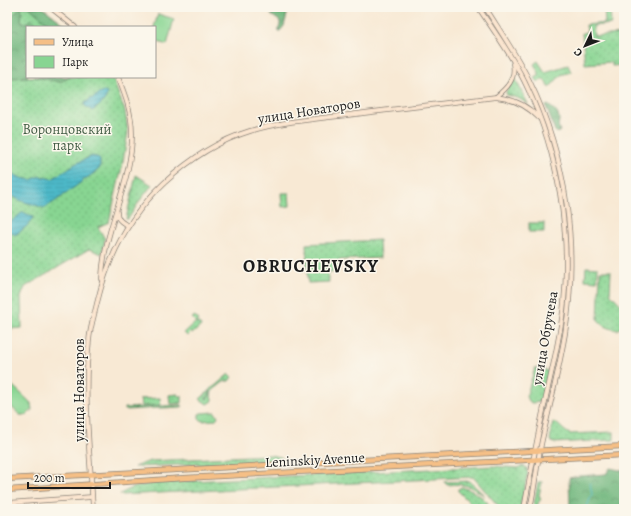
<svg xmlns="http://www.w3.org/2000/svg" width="631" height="516" viewBox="0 0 631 516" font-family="Alegreya,serif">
  <defs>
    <pattern id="green-dots" width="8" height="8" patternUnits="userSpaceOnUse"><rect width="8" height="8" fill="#88d592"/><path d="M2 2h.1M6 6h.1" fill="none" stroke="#75b67d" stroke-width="1.8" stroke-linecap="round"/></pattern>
    <pattern id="forest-crowns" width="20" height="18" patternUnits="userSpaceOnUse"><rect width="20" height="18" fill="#6eb67c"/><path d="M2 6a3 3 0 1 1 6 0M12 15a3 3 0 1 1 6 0" fill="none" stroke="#5a9365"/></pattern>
    <pattern id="water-rules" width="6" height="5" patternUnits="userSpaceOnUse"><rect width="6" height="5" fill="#4db9c9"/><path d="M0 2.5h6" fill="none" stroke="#439eac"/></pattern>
  </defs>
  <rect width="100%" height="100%" fill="#fbf7ec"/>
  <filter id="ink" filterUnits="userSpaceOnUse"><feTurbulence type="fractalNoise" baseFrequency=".025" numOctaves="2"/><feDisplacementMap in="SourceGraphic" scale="8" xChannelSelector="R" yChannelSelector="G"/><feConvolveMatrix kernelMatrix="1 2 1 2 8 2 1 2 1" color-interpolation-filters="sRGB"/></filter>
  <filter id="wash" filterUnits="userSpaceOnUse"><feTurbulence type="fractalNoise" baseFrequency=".012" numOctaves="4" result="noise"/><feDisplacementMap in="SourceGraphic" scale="16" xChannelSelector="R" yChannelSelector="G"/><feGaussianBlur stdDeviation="0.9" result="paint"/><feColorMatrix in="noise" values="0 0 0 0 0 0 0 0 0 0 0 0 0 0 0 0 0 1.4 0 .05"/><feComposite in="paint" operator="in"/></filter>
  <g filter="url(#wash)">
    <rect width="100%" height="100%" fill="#f8e9d4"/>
    <g fill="url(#green-dots)" stroke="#527857">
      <polygon points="7,7 42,7 67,27 27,27 27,77 112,77 125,111 128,132 122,167 109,222 98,227 105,239 102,254 89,249 25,287 21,297 22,328 7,329"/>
      <polygon points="604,7 610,7 611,24 593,26 594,36 624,34 624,65 612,66 612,62 585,64 582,33 587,32 586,25 605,23"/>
      <polygon points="538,61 545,72 568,65 571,72 561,75 549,88 544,79 538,82 535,78 539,76 539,73 534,64"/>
      <polygon points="514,76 528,104 518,98 507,95 506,92"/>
      <polygon points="136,175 152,185 141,199 128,219 126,219"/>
      <rect x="529" y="223" width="15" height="9"/>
      <polygon points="379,240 380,258 339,260 339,271 328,272 329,282 308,283 306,244"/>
      <polygon points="586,267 598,268 597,281 585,280"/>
      <path d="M 600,271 L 611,271 L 610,293 L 624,308 L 623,325 L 618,330 C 609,329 604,326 598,320 Z"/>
      <polygon points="195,316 199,320 196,324 199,323 201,326 192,334 191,332 187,336 184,333 195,323 196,322 192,318"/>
      <polygon points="535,368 549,371 541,402 531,403 526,397"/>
      <polygon points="229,374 232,377 229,381 225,381 212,391 211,398 213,399 213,401 207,404 200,399 203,396 205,396 204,395 210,391 209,395 206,399 207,399 210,394 210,390"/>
      <polygon points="178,394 178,396 182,396 182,403 170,404 169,395"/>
      <polygon points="181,405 183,406 181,407 125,410 125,408"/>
      <path d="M 553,422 C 560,424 563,431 570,434 L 614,432 L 614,440 L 553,443 L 550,440 Z"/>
      <polygon points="269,455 281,457 283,460 201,466 199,464 134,467 150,461"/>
      <polygon points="493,466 518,468 523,466 527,468 527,472 528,472 520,509 501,509 473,477 121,495 120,494 132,488 152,483"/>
      <path d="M 469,481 L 485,496 C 470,486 466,483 447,485 L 444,482 Z"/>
      <polygon points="538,482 542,482 539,495 541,499 538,503 537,509 533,509"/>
      <path d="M 462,487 C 471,490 481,495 488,503 L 487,509 L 476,509 L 458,491 L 458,489 Z"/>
    </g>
    <g fill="url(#forest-crowns)" stroke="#45694c">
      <polygon points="21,7 22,12 21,21 26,23 32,19 40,27 27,27 27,77 70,77 60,82 35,77 7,78 7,15 9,19"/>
      <polygon points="29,7 42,7 68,27 52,27"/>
      <polygon points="273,7 277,7 277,11 280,14 284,8 281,7 289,7 284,26 280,31 278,31 280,25 280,21 271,15"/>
      <path d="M 548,105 C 553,109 560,113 559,121 C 558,126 558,126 560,131 L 558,133 L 555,131 L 546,106 Z"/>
      <polygon points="610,468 624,471 624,509 570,509 569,478 579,476 606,474"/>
    </g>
    <g fill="#88d592" stroke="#527857">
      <polygon points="158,14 174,19 167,45 155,41 155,27 154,27"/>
      <polygon points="281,193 289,193 290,206 282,207"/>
      <polygon points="9,386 13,386 31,403 32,410 27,415 20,415 7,403 7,387"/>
      <polygon points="160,398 161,405 141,406 140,399"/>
      <polygon points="215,412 218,417 215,420 202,421 199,418 199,414 201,413"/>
    </g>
    <g fill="url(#water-rules)" stroke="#346a72">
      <path d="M 104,91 L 107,93 C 107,100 98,107 92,111 L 84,105 L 86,102 Z"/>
      <path d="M 92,156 L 97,157 L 100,160 L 100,168 C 94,174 87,177 80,183 C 68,192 57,201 44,208 C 31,203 16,202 7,191 L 7,173 L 12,173 L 21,178 L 31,180 L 40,176 L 52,179 L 75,164 Z"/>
      <path d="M 23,212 L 33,217 C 30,225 22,230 15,235 C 11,232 6,230 8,224 Z"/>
    </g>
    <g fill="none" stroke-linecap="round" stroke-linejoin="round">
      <polyline stroke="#4db9c9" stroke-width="1" points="586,509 592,494 590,483"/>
    </g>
  </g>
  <g filter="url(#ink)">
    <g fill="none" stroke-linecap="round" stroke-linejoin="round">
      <g stroke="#8a8278" stroke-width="5.5">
        <g id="secondary">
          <polyline points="50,7 75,27"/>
          <path d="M 478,7 C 496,34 515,60 528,89 C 558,153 571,232 564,302 C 561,334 553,365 546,397 C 538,434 531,471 524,509"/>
          <path d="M 485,7 C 500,31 516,54 529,80 C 567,158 579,247 565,334 C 559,369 550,405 542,440 C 537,463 535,486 530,509"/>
          <path d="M 496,97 C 507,88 516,79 513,64"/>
          <path d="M 117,212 C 117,220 122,222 128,226"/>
          <path d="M 102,279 C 103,230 133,181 132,133 C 132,113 125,95 118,77"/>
          <polyline points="7,503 92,497"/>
          <path d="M 93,509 C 90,455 83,394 89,341 C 90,328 94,316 97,303 C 108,257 129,216 164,183 C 190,159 217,141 250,131 C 287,120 326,118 364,113 C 408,108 452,102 496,97 C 514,99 527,105 539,118"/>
        </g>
      </g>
      <g stroke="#8a8278" stroke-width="6">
        <g id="primary">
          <polyline points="7,479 624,446"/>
          <polyline points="7,490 184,478 624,455"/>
        </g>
      </g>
      <use href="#secondary" stroke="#fbe5cf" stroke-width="4"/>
      <use href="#primary" stroke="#f5bf86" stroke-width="4.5"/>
    </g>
  </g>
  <g text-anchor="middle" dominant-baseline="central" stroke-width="3" stroke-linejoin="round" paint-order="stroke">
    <g font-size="14" fill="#1c1c1c" stroke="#fbf7ec">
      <text transform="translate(309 111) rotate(-9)">улица Новаторов</text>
      <text transform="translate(545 338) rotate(-80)">улица Обручева</text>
      <text transform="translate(79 390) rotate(-90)">улица Новаторов</text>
      <text transform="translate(315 460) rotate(-3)">Leninskiy Avenue</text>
    </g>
    <g font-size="14" fill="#425d45" stroke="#fbf7ec">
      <text x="67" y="129">Воронцовский<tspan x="67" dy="16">парк</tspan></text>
    </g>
    <g font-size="18" font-weight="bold" letter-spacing="1" fill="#1c1c1c" stroke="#fbf7ec">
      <text x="311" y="266">OBRUCHEVSKY</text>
    </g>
  </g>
  <rect width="631" height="516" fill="none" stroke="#fbf7ec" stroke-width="24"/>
  <rect x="26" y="26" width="130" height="52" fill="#fbf7ec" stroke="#a29f99"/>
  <rect x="34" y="39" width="20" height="6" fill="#f5bf86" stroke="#a29f99"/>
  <text x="62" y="46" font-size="12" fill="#1c1c1c">Улица</text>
  <rect x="34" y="56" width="20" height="12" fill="#88d592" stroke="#a29f99"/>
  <text x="62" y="66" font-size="12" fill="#1c1c1c">Парк</text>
  <g transform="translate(585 46) rotate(227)" stroke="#fbf7ec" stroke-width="3" paint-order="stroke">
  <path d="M0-3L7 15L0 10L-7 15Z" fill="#1c1c1c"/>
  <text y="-6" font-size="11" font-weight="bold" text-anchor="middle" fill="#1c1c1c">С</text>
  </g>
  <path d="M28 482v6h82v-6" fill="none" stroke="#1c1c1c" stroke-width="2"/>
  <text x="34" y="482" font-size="12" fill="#1c1c1c" stroke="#fbf7ec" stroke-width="3" paint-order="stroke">200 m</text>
</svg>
